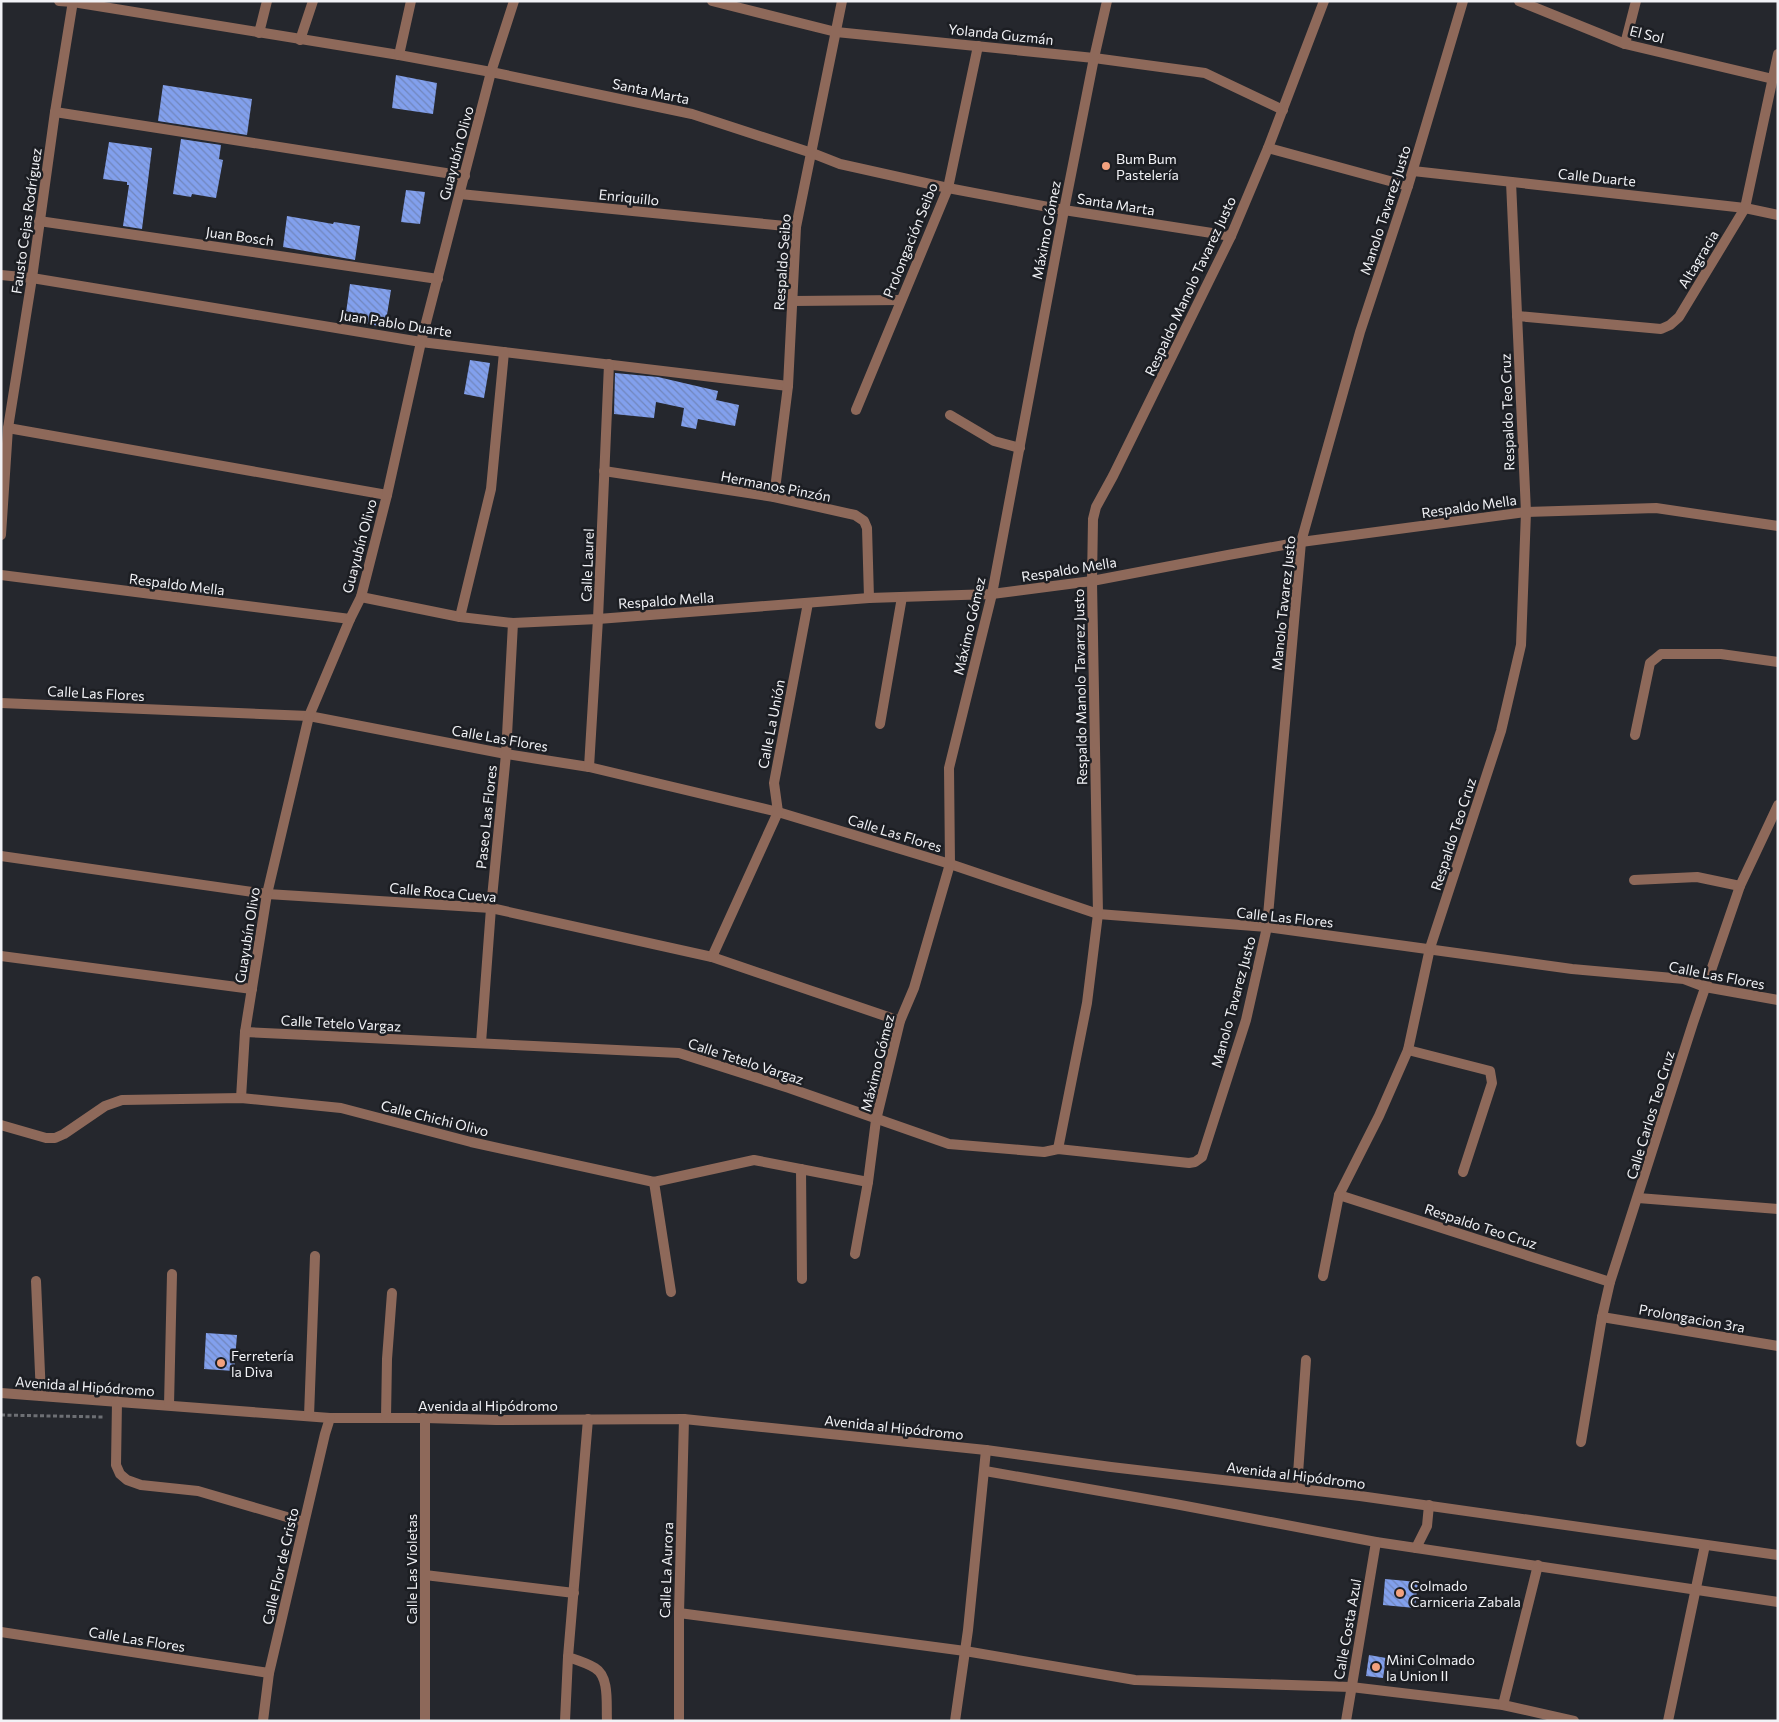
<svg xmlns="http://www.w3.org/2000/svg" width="1779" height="1722" viewBox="0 0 1779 1722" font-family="Commissioner,sans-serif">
  <defs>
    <pattern id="building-back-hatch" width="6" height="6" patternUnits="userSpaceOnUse" patternTransform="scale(1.25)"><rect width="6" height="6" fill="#82a0ed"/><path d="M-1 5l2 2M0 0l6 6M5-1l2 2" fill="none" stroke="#7186bc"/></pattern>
  </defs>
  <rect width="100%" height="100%" fill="#25272d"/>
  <g fill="url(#building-back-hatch)">
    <polygon points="396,75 437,83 433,114 392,108"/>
    <polygon points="163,85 252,99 247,135 158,121"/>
    <polygon points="181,139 221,145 219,159 223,160 216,198 192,194 191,197 173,194"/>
    <polygon points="109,142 152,148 142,229 123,226 129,185 127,185 127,182 103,179"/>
    <polygon points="406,190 425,192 420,224 401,222"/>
    <polygon points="287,216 333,224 334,222 360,226 355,260 283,247"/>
    <polygon points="350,284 391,290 385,327 345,320"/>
    <polygon points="470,360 490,363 484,398 464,394"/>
    <polygon points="615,373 658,377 718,391 716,400 739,405 735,426 698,419 696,429 681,426 684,408 656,402 654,418 614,414"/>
    <polygon points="206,1333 237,1335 234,1371 204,1369"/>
    <polygon points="1385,1579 1418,1582 1415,1608 1383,1605"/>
    <polygon points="1369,1655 1386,1658 1383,1678 1366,1676"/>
  </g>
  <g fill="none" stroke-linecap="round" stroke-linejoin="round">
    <polyline stroke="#6d6f74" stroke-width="3" stroke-dasharray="4 2.5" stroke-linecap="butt" points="1,1415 103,1417"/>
    <polyline stroke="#8e695a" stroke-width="10" points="950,415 994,441 1020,448"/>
    <g stroke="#8e695a" stroke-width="10">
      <polyline points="59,1 73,2 399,55 491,72 692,114 812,153 840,164 948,188 1064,210 1231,236"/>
      <polyline points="712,1 836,32 1094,58 1205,73 1283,110"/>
      <polyline points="1519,1 1625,44 1773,79"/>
      <polyline points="259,33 267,1"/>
      <polyline points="300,40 313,1"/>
      <polyline points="1625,44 1636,1"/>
      <polyline points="399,55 411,1"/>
      <polyline points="55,112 465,176"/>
      <polyline points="1268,148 1408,186"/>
      <polyline points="1413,171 1745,208 1778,215"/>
      <polyline points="460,194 796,227"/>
      <polyline points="39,221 438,279"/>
      <polyline points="1,275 32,278 421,342 788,386"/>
      <polyline points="793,301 901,300"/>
      <polyline points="1517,316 1661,329 1670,325 1679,317 1745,208 1778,54"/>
      <polyline points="856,410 948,188 978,46"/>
      <polyline points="8,428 387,495"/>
      <polyline points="604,471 774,497 855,515 864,521 867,528 869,598"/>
      <polyline points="774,497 788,386 796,227 842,1"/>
      <polyline points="1,535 8,428 32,278 55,112 73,1"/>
      <polyline points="1,575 350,619"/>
      <polyline points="361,597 460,617 513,623 598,619 869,598 992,594 1092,581 1228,555 1301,542 1526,512 1656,508 1778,526"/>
      <polyline points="460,617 491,489 504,352"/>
      <polyline points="1,703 309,716 506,754 589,767 778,812 950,864 1098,914 1267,927 1572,969 1684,979 1705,987 1778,1000"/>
      <polyline points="880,724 902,597"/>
      <polyline points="1635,735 1650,663 1661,654 1721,654 1778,662"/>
      <polyline points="589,767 598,619 609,364"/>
      <polyline points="1,856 267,894 491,908 712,957 900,1021"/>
      <polyline points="1634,880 1697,877 1740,886"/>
      <polyline points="1,956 252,989"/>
      <polyline points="712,957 778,812 774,783 808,603"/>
      <polyline points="245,1032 679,1053 789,1088 949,1144 1044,1152 1058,1149 1189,1163 1195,1162 1202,1157 1246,1020 1267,927 1301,542 1360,332 1408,186 1463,1"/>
      <polyline points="481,1043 491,908 506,754 513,623"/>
      <polyline points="1408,1050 1490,1071 1492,1083 1463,1172"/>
      <polyline points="241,1098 245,1032 267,894 309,716 350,619 361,597 387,495 421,342 491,72 514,1"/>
      <polyline points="1,1125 46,1138 55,1138 64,1134 105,1106 122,1100 241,1098 341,1108 471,1142 654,1182 754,1160 868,1182"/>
      <polyline points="1058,1149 1087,1003 1098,914 1092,581 1093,519 1096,507 1113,476 1231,236 1268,148 1324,1"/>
      <polyline points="801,1169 802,1279"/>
      <polyline points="654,1182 671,1292"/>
      <polyline points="1339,1195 1610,1282"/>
      <polyline points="1638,1198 1778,1209"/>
      <polyline points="855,1254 868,1182 876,1120 900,1021 914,988 950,864 949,768 992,594 1064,210 1094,58 1107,1"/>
      <polyline points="1323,1276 1339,1195 1379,1116 1408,1050 1430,948 1501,731 1521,645 1526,512 1511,182"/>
      <polyline points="36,1281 41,1396"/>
      <polyline points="1602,1317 1778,1346"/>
      <polyline points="1,1393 330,1418 425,1418 496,1420 684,1419 986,1450 1111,1467 1360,1496 1778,1555"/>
      <polyline points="117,1401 116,1465 120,1474 127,1480 141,1485 198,1491 304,1522"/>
      <polyline points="169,1405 172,1274"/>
      <polyline points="309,1416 315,1256"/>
      <polyline points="386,1418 387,1359 392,1293"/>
      <path d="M 588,1419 L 568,1657 C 577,1660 587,1663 595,1668 C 610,1677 606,1705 607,1721"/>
      <polyline points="1581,1442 1602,1317 1610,1282 1693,1023 1740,886 1778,805"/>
      <polyline points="985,1471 1175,1504 1376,1542 1778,1602"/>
      <polyline points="1297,1488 1306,1360"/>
      <polyline points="1416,1548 1427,1526 1429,1505"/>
      <polyline points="425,1575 574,1593"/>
      <polyline points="679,1613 965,1651 1135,1680 1351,1687 1503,1705 1574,1721"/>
      <polyline points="1,1632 269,1673"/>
      <polyline points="1503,1705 1538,1565"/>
      <polyline points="263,1721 269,1673 325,1434 330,1418"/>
      <polyline points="425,1721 425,1418"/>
      <polyline points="565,1721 568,1657"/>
      <polyline points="679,1721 679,1613 684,1419"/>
      <polyline points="955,1721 968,1630 986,1450"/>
      <polyline points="1346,1721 1376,1542"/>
      <polyline points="1668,1721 1705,1545"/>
    </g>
  </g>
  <g fill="#f2a17e" stroke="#1c1e23" stroke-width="2">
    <circle cx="1106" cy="166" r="5"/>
    <circle cx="221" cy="1363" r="5"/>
    <circle cx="1400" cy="1593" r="5"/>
    <circle cx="1376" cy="1667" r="5"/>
  </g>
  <g text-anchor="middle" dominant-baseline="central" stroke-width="5" stroke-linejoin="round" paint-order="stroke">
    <g font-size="14" fill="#f1f2f6" stroke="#1c1e23">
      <text transform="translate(1001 34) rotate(6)">Yolanda Guzmán</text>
      <text transform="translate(1647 34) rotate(14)">El Sol</text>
      <text transform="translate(651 91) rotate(12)">Santa Marta</text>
      <text transform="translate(456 153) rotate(-75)">Guayubín Olivo</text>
      <text transform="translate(1597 177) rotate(6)">Calle Duarte</text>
      <text transform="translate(629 197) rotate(6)">Enriquillo</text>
      <text transform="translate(1116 204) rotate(9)">Santa Marta</text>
      <text transform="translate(1385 210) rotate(-72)">Manolo Tavarez Justo</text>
      <text transform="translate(26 221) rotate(-82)">Fausto Cejas Rodríguez</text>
      <text transform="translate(1046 230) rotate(-79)">Máximo Gómez</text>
      <text transform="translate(240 236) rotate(8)">Juan Bosch</text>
      <text transform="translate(910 240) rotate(-68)">Prolongación Seibo</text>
      <text transform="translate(1698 259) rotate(-59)">Altagracia</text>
      <text transform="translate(782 262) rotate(-86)">Respaldo Seibo</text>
      <text transform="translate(1190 286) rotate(-65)">Respaldo Manolo Tavarez Justo</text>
      <text transform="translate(396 323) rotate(9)">Juan Pablo Duarte</text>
      <text transform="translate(1507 412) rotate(-92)">Respaldo Teo Cruz</text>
      <text transform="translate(776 486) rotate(11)">Hermanos Pinzón</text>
      <text transform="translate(1469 506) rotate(-8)">Respaldo Mella</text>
      <text transform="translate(359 546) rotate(-75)">Guayubín Olivo</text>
      <text transform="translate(587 565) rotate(-88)">Calle Laurel</text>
      <text transform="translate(1069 569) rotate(-9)">Respaldo Mella</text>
      <text transform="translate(177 584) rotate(7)">Respaldo Mella</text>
      <text transform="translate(666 600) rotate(-4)">Respaldo Mella</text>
      <text transform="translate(1283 603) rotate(-84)">Manolo Tavarez Justo</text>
      <text transform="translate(969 626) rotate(-77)">Máximo Gómez</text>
      <text transform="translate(1080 687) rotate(-91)">Respaldo Manolo Tavarez Justo</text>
      <text transform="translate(96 693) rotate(3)">Calle Las Flores</text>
      <text transform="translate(771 724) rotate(-79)">Calle La Unión</text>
      <text transform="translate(500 738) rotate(10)">Calle Las Flores</text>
      <text transform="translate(486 817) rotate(-84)">Paseo Las Flores</text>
      <text transform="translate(895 833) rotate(17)">Calle Las Flores</text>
      <text transform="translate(1453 834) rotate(-72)">Respaldo Teo Cruz</text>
      <text transform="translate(443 892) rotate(5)">Calle Roca Cueva</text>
      <text transform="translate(1285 917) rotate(6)">Calle Las Flores</text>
      <text transform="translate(247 935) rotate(-81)">Guayubín Olivo</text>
      <text transform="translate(1717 975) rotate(11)">Calle Las Flores</text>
      <text transform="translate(1233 1002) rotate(-75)">Manolo Tavarez Justo</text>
      <text transform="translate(341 1023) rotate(3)">Calle Tetelo Vargaz</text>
      <text transform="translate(746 1061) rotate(18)">Calle Tetelo Vargaz</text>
      <text transform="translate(877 1063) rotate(-76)">Máximo Gómez</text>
      <text transform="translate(1650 1115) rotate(-73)">Calle Carlos Teo Cruz</text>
      <text transform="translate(435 1118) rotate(14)">Calle Chichi Olivo</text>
      <text transform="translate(1481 1226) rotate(18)">Respaldo Teo Cruz</text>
      <text transform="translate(1692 1318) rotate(10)">Prolongacion 3ra</text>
      <text transform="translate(85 1386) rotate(4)">Avenida al Hipódromo</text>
      <text x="488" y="1405">Avenida al Hipódromo</text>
      <text transform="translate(894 1427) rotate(6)">Avenida al Hipódromo</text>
      <text transform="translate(1296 1475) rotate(7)">Avenida al Hipódromo</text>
      <text transform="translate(280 1566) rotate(-77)">Calle Flor de Cristo</text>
      <text transform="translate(411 1569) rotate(-90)">Calle Las Violetas</text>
      <text transform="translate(666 1570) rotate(-88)">Calle La Aurora</text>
      <text transform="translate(1347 1629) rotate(-80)">Calle Costa Azul</text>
      <text transform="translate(137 1639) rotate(9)">Calle Las Flores</text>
    </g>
    <g font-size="14" fill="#f1f2f6" stroke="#1c1e23" text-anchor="start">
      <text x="1116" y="158">Bum Bum<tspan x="1116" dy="16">Pastelería</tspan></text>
      <text x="231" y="1355">Ferretería<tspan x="231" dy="16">la Diva</tspan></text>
      <text x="1410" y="1585">Colmado<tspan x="1410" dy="16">Carniceria Zabala</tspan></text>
      <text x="1386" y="1659">Mini Colmado<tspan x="1386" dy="16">la Union II</tspan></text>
    </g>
  </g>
  <rect width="1779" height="1722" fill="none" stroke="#f1f2f6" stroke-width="5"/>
</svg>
